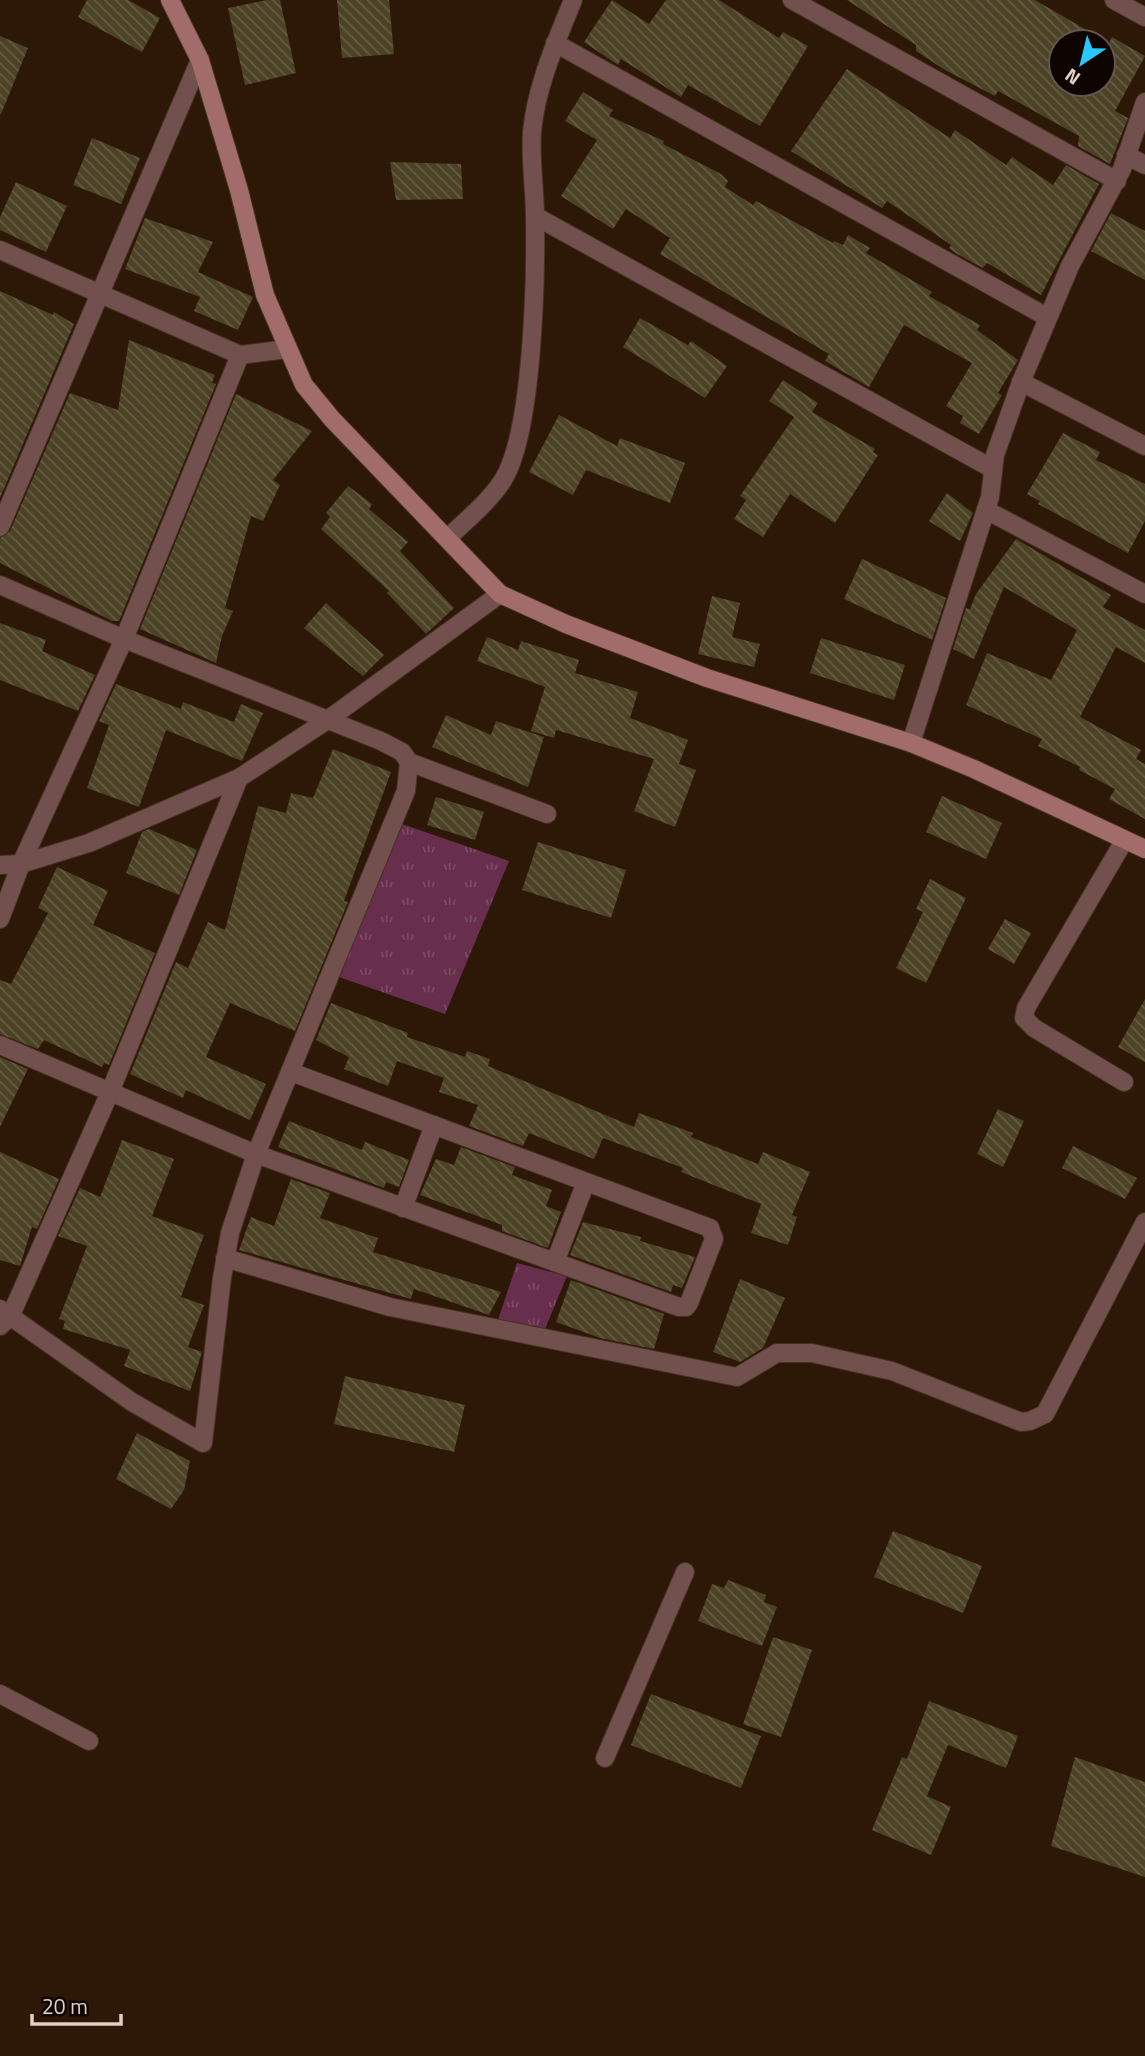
<svg xmlns="http://www.w3.org/2000/svg" width="1145" height="2056" viewBox="0 0 1145 2056" font-family="'Titillium Web',sans-serif">
  <defs>
    <pattern id="grass-tufts" width="24" height="20" patternUnits="userSpaceOnUse" patternTransform="scale(1.75)"><rect width="24" height="20" fill="#672f4d"/><path d="M3 7l-1-3M5 7V3M7 7l1-3M15 17l-1-3M17 17v-4M19 17l1-3" fill="none" stroke="#7c4c65"/></pattern>
    <pattern id="building-back-hatch" width="6" height="6" patternUnits="userSpaceOnUse" patternTransform="scale(1.75)"><rect width="6" height="6" fill="#4c4226"/><path d="M-1 5l2 2M0 0l6 6M5-1l2 2" fill="none" stroke="#665c44"/></pattern>
  </defs>
  <rect width="100%" height="100%" fill="#2d1706"/>
  <g fill="url(#grass-tufts)">
    <polygon points="402,824 509,861 445,1014 339,977"/>
    <polygon points="517,1263 567,1276 545,1329 498,1320"/>
  </g>
  <g fill="url(#building-back-hatch)" fill-rule="evenodd">
    <polygon points="87,0 128,0 160,18 142,52 78,17"/>
    <polygon points="267,0 280,0 296,73 245,85 228,8"/>
    <polygon points="337,0 389,0 394,54 342,58"/>
    <polygon points="612,0 649,24 666,0 719,0 779,38 783,32 808,46 760,126 688,85 681,97 621,59 618,65 584,42"/>
    <path d="M 847,0 L 1035,0 L 1109,43 L 1112,37 L 1145,56 L 1115,111 L 1128,118 L 1110,164 L 1078,146 L 1079,136 L 998,91 L 995,96 L 945,70 L 916,51 L 916,45 ZM 1061,42 L 1103,42 L 1103,84 L 1061,84 Z"/>
    <polygon points="0,36 28,48 1,114 0,114"/>
    <polygon points="847,69 950,138 955,130 1006,165 1012,157 1053,185 1066,165 1099,184 1041,295 987,263 983,268 957,254 949,248 951,245 887,201 882,208 791,151"/>
    <polygon points="583,92 613,110 609,116 664,141 663,144 721,174 728,181 725,187 753,205 756,201 833,243 834,241 843,245 848,235 870,248 866,253 932,292 929,296 980,325 977,330 1018,360 998,393 1002,395 979,434 960,423 963,416 946,406 972,363 904,325 869,387 825,361 829,354 660,254 670,238 626,209 613,229 561,196 597,140 565,121"/>
    <polygon points="92,138 140,158 121,204 73,185"/>
    <polygon points="390,162 461,164 463,199 396,200"/>
    <polygon points="16,182 67,206 46,252 0,230 0,217"/>
    <polygon points="1111,213 1145,231 1145,280 1091,251"/>
    <polygon points="145,218 213,242 198,272 253,297 238,330 194,311 200,297 125,269"/>
    <polygon points="0,291 53,315 54,312 74,324 0,498"/>
    <polygon points="640,318 688,345 691,341 727,366 705,398 623,347"/>
    <polygon points="129,340 215,375 212,383 216,384 119,621 112,621 0,563 0,538 10,531 70,393 118,410"/>
    <polygon points="783,380 818,403 812,412 875,449 873,452 878,455 835,523 790,494 763,537 734,519 746,500 740,496 794,417 769,401"/>
    <polygon points="236,394 312,431 273,480 280,485 263,521 251,516 225,608 233,611 222,636 216,663 140,629"/>
    <polygon points="559,415 617,446 620,438 685,463 670,503 586,470 573,495 529,472"/>
    <polygon points="1063,433 1100,452 1096,460 1145,484 1145,521 1128,553 1038,504 1040,501 1027,494"/>
    <polygon points="348,486 372,504 369,509 408,542 400,551 454,608 426,634 387,593 389,591 321,529 330,517 326,513"/>
    <polygon points="947,493 973,513 960,541 929,521"/>
    <polygon points="1016,539 1111,595 1103,607 1145,630 1145,663 1116,647 1080,717 1141,750 1136,759 1145,764 1145,819 1109,799 1115,789 1079,770 1080,767 1038,746 1042,739 966,705 987,653 1051,680 1077,630 1004,587 974,659 953,649 966,608 970,609 976,594"/>
    <polygon points="862,559 946,598 932,640 844,599"/>
    <polygon points="712,596 740,603 732,637 760,644 754,667 698,654"/>
    <polygon points="326,603 384,655 363,676 304,628"/>
    <polygon points="0,623 46,640 42,651 95,675 78,711 0,680"/>
    <polygon points="487,637 518,650 521,641 579,660 575,673 638,692 630,718 688,740 679,764 696,770 675,827 634,811 654,759 556,730 554,738 531,731 545,687 477,661"/>
    <polygon points="821,638 905,665 894,700 810,673"/>
    <polygon points="116,684 181,709 183,702 234,722 241,704 263,713 242,761 166,730 139,807 87,788 109,725 99,721"/>
    <polygon points="446,715 491,735 496,721 544,737 528,787 432,747"/>
    <polygon points="333,749 391,772 344,901 348,902 295,1031 230,1003 206,1057 266,1084 250,1120 186,1090 183,1098 130,1074 176,962 188,968 208,922 225,930 258,806 286,813 291,793 313,798"/>
    <polygon points="942,796 1002,823 986,859 926,832"/>
    <polygon points="436,797 484,812 475,840 427,825"/>
    <polygon points="149,829 197,850 179,895 126,873 142,832"/>
    <polygon points="538,842 626,870 611,918 522,890"/>
    <polygon points="57,867 108,891 93,925 155,953 109,1065 104,1063 102,1067 44,1040 38,1049 0,1034 0,980 11,984 48,913 38,908"/>
    <polygon points="930,879 966,898 926,983 896,968 923,912 916,909"/>
    <polygon points="1005,919 1031,933 1014,964 988,949"/>
    <polygon points="1145,999 1145,1062 1118,1047"/>
    <polygon points="331,1003 408,1033 407,1037 465,1057 467,1051 490,1059 488,1066 634,1127 639,1113 693,1133 691,1137 758,1164 763,1152 810,1172 792,1215 797,1217 788,1245 751,1233 761,1204 681,1172 683,1168 603,1138 594,1159 529,1133 523,1146 469,1126 478,1105 439,1092 444,1078 397,1061 388,1086 344,1069 349,1057 316,1040"/>
    <polygon points="0,1057 28,1069 0,1127"/>
    <polygon points="998,1109 1024,1121 1003,1167 977,1154"/>
    <polygon points="289,1121 362,1150 365,1142 409,1160 399,1187 386,1182 384,1188 278,1147"/>
    <polygon points="122,1140 174,1159 152,1216 204,1235 181,1297 204,1305 188,1347 202,1352 190,1391 124,1366 130,1350 63,1329 65,1321 59,1319 87,1246 58,1236 80,1188 100,1197"/>
    <polygon points="1073,1146 1137,1178 1125,1199 1062,1168"/>
    <polygon points="461,1147 515,1167 512,1175 552,1190 546,1206 561,1212 548,1248 502,1231 502,1225 420,1195 436,1159 454,1165"/>
    <polygon points="0,1152 59,1179 37,1229 32,1227 20,1266 0,1260"/>
    <polygon points="291,1179 330,1193 320,1218 378,1238 373,1252 501,1292 489,1315 414,1289 411,1299 239,1250 251,1217 274,1226"/>
    <polygon points="583,1222 641,1237 640,1241 695,1257 682,1288 673,1285 671,1292 570,1255"/>
    <polygon points="740,1279 785,1298 763,1348 740,1362 713,1352"/>
    <polygon points="571,1280 664,1314 654,1349 600,1338 556,1322"/>
    <polygon points="345,1376 465,1405 454,1452 334,1424"/>
    <polygon points="137,1433 190,1461 184,1490 171,1509 116,1479"/>
    <polygon points="893,1531 982,1566 963,1613 874,1577"/>
    <polygon points="728,1580 766,1595 764,1602 777,1607 762,1646 698,1621 712,1584 724,1588"/>
    <polygon points="773,1637 812,1650 781,1737 743,1724"/>
    <polygon points="651,1694 761,1736 741,1788 631,1745"/>
    <polygon points="929,1701 1018,1736 1006,1768 948,1745 927,1796 951,1807 931,1855 872,1830 902,1757 907,1759"/>
    <polygon points="1075,1757 1145,1782 1145,1877 1051,1846"/>
  </g>
  <g fill="none" stroke-linecap="round" stroke-linejoin="round">
    <g stroke="#463121" stroke-width="20">
      <g id="street">
        <polyline points="792,0 1117,181"/>
        <polyline points="1114,0 1145,17"/>
        <polyline points="555,43 1047,317"/>
        <polyline points="1126,155 1145,165"/>
        <polyline points="535,216 993,469"/>
        <polyline points="0,250 240,355 287,349"/>
        <polyline points="1021,382 1145,446"/>
        <polyline points="986,510 1145,594"/>
        <polyline points="0,527 200,60"/>
        <path d="M 448,538 C 466,520 489,502 503,480 C 533,432 536,277 535,217 C 535,189 530,161 532,132 C 536,87 556,42 573,0"/>
        <polyline points="0,585 124,639 381,741 402,752 409,762 406,791 256,1154 230,1233 222,1278 203,1443 132,1402 0,1309"/>
        <polyline points="911,743 990,497 995,455 1021,382 1070,266 1122,169 1145,102"/>
        <polyline points="409,762 547,814"/>
        <polyline points="0,865 21,864 89,843 239,778 326,721 500,594"/>
        <polyline points="0,919 21,864 124,639 240,355"/>
        <polyline points="0,1045 256,1154 679,1307 686,1307 689,1303 714,1239 710,1228 291,1072"/>
        <polyline points="1124,1082 1034,1028 1024,1018 1026,1008 1124,841"/>
        <polyline points="403,1208 434,1125"/>
        <polyline points="225,1258 390,1307 737,1377 777,1353 812,1353 892,1371 1021,1422 1030,1421 1045,1414 1145,1222"/>
        <polyline points="555,1262 586,1182"/>
        <polyline points="0,1326 10,1317 110,1092 239,778"/>
        <polyline points="0,1694 89,1741"/>
        <polyline points="605,1758 685,1572"/>
      </g>
    </g>
    <g stroke="#463121" stroke-width="20">
      <polyline id="secondary" points="170,0 200,60 239,190 265,295 304,385 332,419 500,594 566,624 707,678 911,743 974,769 1145,849"/>
    </g>
    <use href="#street" stroke="#71504e" stroke-width="18"/>
    <use href="#secondary" stroke="#a16c69" stroke-width="18"/>
  </g>
  <g transform="translate(1082 63) rotate(215)"><circle r="33" fill="#0e0502" stroke="#625650" stroke-width="2"/>
  <path d="M0-5L12 26L0 18L-12 26Z" fill="#28c8ff"/>
  <text y="-10" font-size="19" font-weight="bold" text-anchor="middle" fill="#e0d0c5">N</text>
  </g>
  <path d="M32 2014v10h89v-10" fill="none" stroke="#e0d0c5" stroke-width="3.5"/>
  <text x="42" y="2014" font-size="21" fill="#e0d0c5" stroke="#0e0502" stroke-width="5" paint-order="stroke">20 m</text>
</svg>
